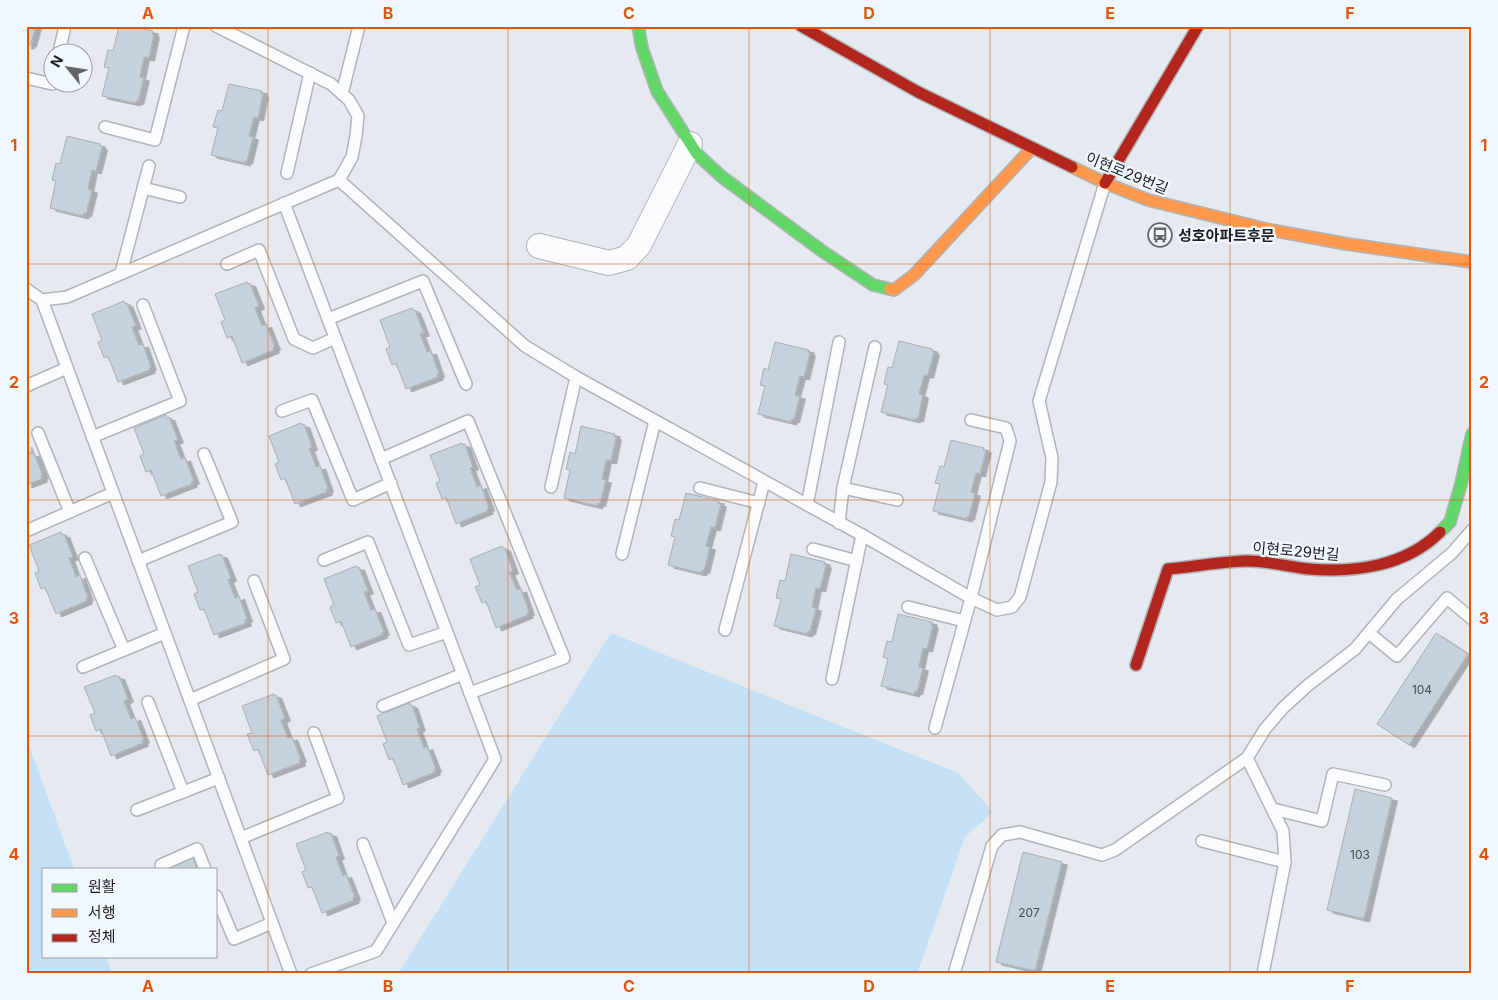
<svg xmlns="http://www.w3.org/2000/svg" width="1498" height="1000" viewBox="0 0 1498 1000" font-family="Inter,'Noto Sans KR',sans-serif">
  <defs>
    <filter id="shadow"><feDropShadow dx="5.5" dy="3" stdDeviation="0" flood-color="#0004"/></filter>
  </defs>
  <rect width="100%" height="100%" fill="#e4eaf0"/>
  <g fill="#c5e1f8">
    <polygon points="611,633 958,773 993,812 965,837 917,974 398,974"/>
    <polygon points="26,737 74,869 44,869 44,956 106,956 112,974 26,974"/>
  </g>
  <g fill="#c5d2dc" stroke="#aaafb4" filter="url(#shadow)">
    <polygon points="26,26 36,26 31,44 29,44 29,46 26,46"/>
    <polygon points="119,26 130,26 153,31 152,34 154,34 149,58 144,57 140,77 144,78 138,102 136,101 135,103 102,96 109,68 104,67 108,50 113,51"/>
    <polygon points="229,84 262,91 261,94 263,94 258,118 254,117 249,136 253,137 247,161 245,161 245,163 211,155 218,128 213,127 218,110 222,111"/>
    <polygon points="67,136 100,144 100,146 102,147 96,171 92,170 88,189 92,190 86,214 84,213 83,216 50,208 56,181 52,180 56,163 60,164"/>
    <polygon points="247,282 248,284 250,283 259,306 255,308 262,326 266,324 275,347 273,348 274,350 242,363 232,336 227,338 221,322 225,320 215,294"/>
    <polygon points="124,301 125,304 127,303 136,326 132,327 139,345 143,344 151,367 149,368 150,370 118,382 108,356 104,358 98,342 102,340 92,314"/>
    <polygon points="412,308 413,310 415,310 424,333 420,334 427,352 431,351 439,374 437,375 438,377 406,389 396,363 392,365 386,349 390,347 380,320"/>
    <polygon points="899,341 932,349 932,351 934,352 928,375 924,375 919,394 923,395 918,419 915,418 915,420 881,412 888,385 884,384 888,367 892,368"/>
    <polygon points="775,342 809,350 808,352 810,353 804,377 800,376 795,395 800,396 794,420 792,419 791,422 758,414 765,386 760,385 764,368 768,370"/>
    <polygon points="166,415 167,418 169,417 178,440 174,441 181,459 185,458 194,481 191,482 192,484 161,496 151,470 146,472 140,456 144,454 134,428"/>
    <polygon points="301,423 302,425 304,424 312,447 309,449 316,467 320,466 328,489 326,490 327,492 295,504 285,478 281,480 275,464 279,462 269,436"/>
    <polygon points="581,426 615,434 614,436 616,437 611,461 606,460 602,479 606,480 600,504 598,503 597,506 564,498 570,470 566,469 570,452 575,454"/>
    <polygon points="951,440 984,448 983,450 986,450 980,474 976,473 971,492 975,493 969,517 967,517 967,519 933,511 940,484 935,483 940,466 944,467"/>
    <polygon points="462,443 463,445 465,444 473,467 470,468 477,487 481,485 489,508 487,509 488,511 456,524 446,497 442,499 436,483 440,481 430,455"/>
    <polygon points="26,444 30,454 34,453 43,476 41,476 42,479 26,485"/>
    <polygon points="686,493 719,501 718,503 721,504 715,528 711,527 706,546 710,547 704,571 702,570 701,573 668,565 675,537 671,536 675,519 679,520"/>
    <polygon points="61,532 62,535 64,534 73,557 69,558 76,577 80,575 88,598 86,599 87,601 56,614 45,587 41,589 35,573 39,571 29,545"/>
    <polygon points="502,546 503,548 505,548 513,571 509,572 517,590 521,589 529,612 527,613 528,615 496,628 486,601 482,603 475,587 480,585 470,559"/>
    <polygon points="220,554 220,556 222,555 231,578 228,580 235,598 239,596 247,619 245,620 246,623 214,635 204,609 200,610 194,594 198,592 188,566"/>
    <polygon points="791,554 825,562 824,564 826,565 820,589 816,588 812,607 816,608 810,632 808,631 807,634 774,626 781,599 776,598 780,580 785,581"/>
    <polygon points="356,566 357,568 359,567 368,591 364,592 371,610 375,609 384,632 382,633 382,635 351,647 341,621 336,623 330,607 334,605 324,579"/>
    <polygon points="898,614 932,622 931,625 933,625 927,649 923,648 919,667 923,668 917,692 915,691 914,694 881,686 888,659 883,657 887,641 892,642"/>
    <polygon points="1436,633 1468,654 1409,745 1377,724"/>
    <polygon points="116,675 117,677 119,676 128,699 124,701 131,719 135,717 144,740 142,741 143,743 111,756 101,729 96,731 90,715 95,713 84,687"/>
    <polygon points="274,694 274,696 276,695 285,718 281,720 288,738 292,737 301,759 299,760 300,763 268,775 258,749 254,751 247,734 252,733 242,706"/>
    <polygon points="409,703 410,705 412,705 420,728 417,729 424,748 427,746 436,769 434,770 435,772 403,785 393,758 389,760 383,744 387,742 377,716"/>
    <polygon points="1355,789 1392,798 1364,919 1327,910"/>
    <polygon points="328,832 328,834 331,833 339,856 336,857 343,876 346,874 355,897 353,898 354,900 322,913 312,887 308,888 302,872 306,870 296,844"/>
    <polygon points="1023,852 1062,862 1035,971 996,962"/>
    <polygon points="193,857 197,869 158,869"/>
  </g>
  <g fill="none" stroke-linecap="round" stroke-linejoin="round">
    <g stroke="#b0b5ba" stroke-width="14">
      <g id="lane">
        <polyline points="216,26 331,84 349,100 358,116 356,136 352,157 339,180 525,346 576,377 862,535 971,598 997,610 1012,607 1020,597 1051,482 1052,458 1039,401 1105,183"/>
        <polyline points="59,52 65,26"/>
        <polyline points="26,78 52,84 52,80"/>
        <polyline points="342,94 359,26"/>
        <polyline points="105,127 155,140 184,26"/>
        <polyline points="287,173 310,73"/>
        <polyline points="143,188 180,197"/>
        <polyline points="284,203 495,759 376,951 311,974"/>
        <polyline points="227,264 259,250 294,339 313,348 335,338"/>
        <polyline points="121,273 149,166"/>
        <polyline points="26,289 42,300 67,297 339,180"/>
        <polyline points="42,300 291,974"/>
        <polyline points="328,319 423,281 466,384"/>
        <polyline points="26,386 67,368"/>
        <polyline points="282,411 312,400 353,500 391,483"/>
        <polyline points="38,433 70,512"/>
        <polyline points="92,437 180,401 143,305"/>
        <polyline points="381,459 468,421 564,658 470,693"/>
        <polyline points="551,487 576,377"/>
        <polyline points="700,488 759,503"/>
        <polyline points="843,488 897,500"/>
        <polyline points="807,505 839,342"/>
        <polyline points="839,523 843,488 875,347"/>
        <polyline points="26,531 113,493"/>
        <polyline points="813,549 857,561"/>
        <polyline points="622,554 655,421"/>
        <polyline points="85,558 124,650"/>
        <polyline points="324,560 368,542 409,645 447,632"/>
        <polyline points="138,561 232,522 204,454"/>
        <polyline points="908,607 964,621"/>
        <polyline points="725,630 764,482"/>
        <polyline points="1369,633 1397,656 1447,598 1472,619"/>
        <polyline points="83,667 165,633"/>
        <polyline points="832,679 862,535"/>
        <polyline points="190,700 284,659 254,581"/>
        <polyline points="148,702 183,792"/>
        <polyline points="383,706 463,674"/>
        <polyline points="935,728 971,598 1010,441 1006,428 971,420"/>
        <polyline points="1273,809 1322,821 1333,774 1385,785"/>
        <polyline points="137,810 219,778"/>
        <polyline points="241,838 338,798 314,733"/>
        <polyline points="1202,841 1285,862"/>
        <polyline points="363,844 393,923"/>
        <polyline points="161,865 197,849 205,869"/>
        <polyline points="216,896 234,939 272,923"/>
        <polyline points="954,974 992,846 1002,835 1020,832 1102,855 1115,850 1247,758"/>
        <polyline points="1263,974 1285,862 1283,831 1247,758 1265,729 1283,708 1307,686 1355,649 1397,599 1452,553 1472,530"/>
      </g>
    </g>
    <g stroke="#b0b5ba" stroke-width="26">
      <polyline id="street" points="539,246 609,263 627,258 639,245 690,144"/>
    </g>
    <g stroke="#b0b5ba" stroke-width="14">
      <g id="fast">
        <polyline points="638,26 642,48 657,91 697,154 722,177 822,251 873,285 890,289"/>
        <polyline points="1440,532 1450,522 1461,484 1472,434"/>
      </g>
    </g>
    <g stroke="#b0b5ba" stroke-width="14">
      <g id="slow">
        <polyline points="1072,167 1105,183 1148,200 1270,230 1347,244 1472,262"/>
        <polyline points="890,289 894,290 914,275 1032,148"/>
      </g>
    </g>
    <g stroke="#b0b5ba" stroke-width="14">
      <g id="jam">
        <polyline points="801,26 918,92 1072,167"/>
        <polyline points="1105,183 1198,26"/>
        <path d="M 1136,665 L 1168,569 C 1193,567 1224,561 1248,561 C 1268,561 1289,567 1309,569 C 1355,573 1406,566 1440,532"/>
      </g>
    </g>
    <use href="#lane" stroke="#fbfcfd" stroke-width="11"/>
    <use href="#street" stroke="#fbfcfd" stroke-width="24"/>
    <use href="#fast" stroke="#63d668" stroke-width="11"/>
    <use href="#slow" stroke="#ff974d" stroke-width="11"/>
    <use href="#jam" stroke="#b3261e" stroke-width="11"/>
  </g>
  <path fill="none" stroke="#de560d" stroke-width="1" stroke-opacity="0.55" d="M 268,26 L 268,974M 508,26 L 508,974M 749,26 L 749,974M 990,26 L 990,974M 1230,26 L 1230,974M 26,264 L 1472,264M 26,500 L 1472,500M 26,736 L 1472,736"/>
  <defs>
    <g id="bus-ring" transform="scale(1.25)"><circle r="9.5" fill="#f0f8fe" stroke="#61666b" stroke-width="1.5"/><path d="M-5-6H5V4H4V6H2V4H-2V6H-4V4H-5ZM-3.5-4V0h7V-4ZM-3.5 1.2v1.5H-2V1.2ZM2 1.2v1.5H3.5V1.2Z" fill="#61666b"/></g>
  </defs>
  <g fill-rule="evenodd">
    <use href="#bus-ring" x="1160" y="235"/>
  </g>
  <g text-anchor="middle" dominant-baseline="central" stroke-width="4.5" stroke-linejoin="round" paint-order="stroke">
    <g font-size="12" fill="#464c51">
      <text x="1422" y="689">104</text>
      <text x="1360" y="854">103</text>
      <text x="1029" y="912">207</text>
    </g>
    <g font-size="15" fill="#1b1f23" stroke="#f0f8fe">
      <text transform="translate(1127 173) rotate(22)">이현로29번길</text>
      <text transform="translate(1296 551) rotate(5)">이현로29번길</text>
    </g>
    <g font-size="15" font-weight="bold" fill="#1b1f23" stroke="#f0f8fe" text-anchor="start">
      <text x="1178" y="235">성호아파트후문</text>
    </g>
  </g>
  <rect width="1498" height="1000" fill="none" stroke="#f0f8fe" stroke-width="55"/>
  <rect x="42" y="868" width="175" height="90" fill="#f0f8fe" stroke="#9ba1a6"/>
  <rect x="52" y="884" width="25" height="8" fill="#63d668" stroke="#9ba1a6"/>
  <text x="88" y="892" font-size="15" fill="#1b1f23">원활</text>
  <rect x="52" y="909" width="25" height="8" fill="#ff974d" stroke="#9ba1a6"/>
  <text x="88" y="918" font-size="15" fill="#1b1f23">서행</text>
  <rect x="52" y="934" width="25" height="8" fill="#b3261e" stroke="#9ba1a6"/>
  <text x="88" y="942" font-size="15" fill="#1b1f23">정체</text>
  <g transform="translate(68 68) rotate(300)"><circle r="24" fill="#f0f8fe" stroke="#9ba1a6"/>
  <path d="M0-4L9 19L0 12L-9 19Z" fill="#61666b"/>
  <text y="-8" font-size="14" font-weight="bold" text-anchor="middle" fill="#1b1f23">N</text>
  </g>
  <rect x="28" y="28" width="1442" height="944" fill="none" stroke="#de560d" stroke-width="2"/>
  <g font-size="16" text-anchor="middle" font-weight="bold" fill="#de560d">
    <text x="148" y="19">A</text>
    <text x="388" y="19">B</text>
    <text x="629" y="19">C</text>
    <text x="869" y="19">D</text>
    <text x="1110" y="19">E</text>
    <text x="1350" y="19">F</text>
    <text x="14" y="151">1</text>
    <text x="1484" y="151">1</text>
    <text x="14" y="388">2</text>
    <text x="1484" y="388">2</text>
    <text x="14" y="624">3</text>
    <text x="1484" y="624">3</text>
    <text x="14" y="860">4</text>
    <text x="1484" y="860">4</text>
    <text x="148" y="992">A</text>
    <text x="388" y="992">B</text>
    <text x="629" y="992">C</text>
    <text x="869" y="992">D</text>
    <text x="1110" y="992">E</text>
    <text x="1350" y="992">F</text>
  </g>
</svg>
